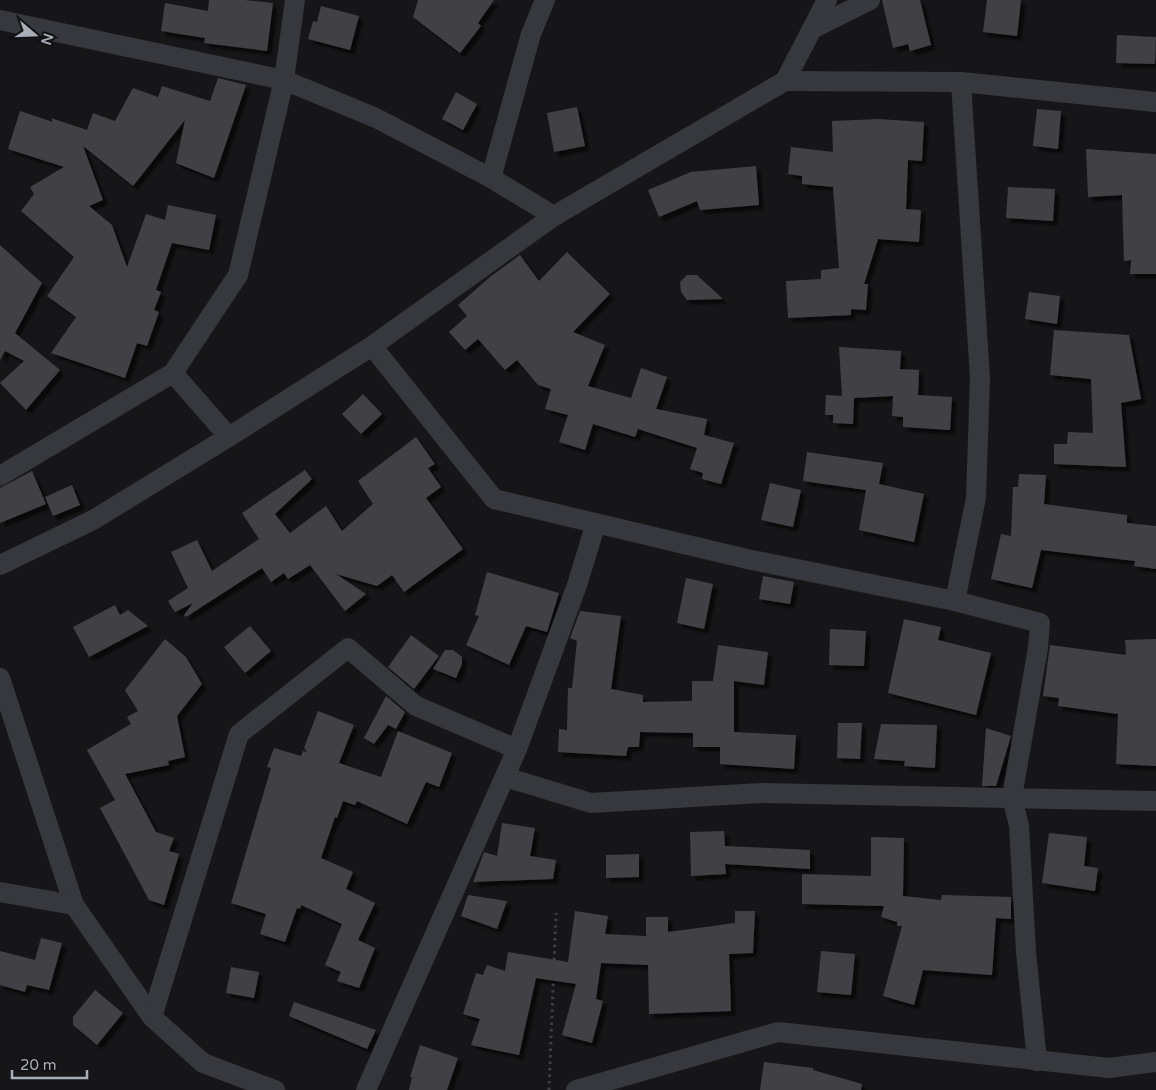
<svg xmlns="http://www.w3.org/2000/svg" width="1156" height="1090" viewBox="0 0 1156 1090" font-family="'Varela Round',sans-serif">
  <defs>
    <filter id="shadow"><feDropShadow dx="4.5" dy="4.5" stdDeviation="1" flood-color="#0009"/></filter>
  </defs>
  <rect width="100%" height="100%" fill="#161618"/>
  <g fill="#404145" filter="url(#shadow)">
    <polygon points="209,0 245,0 273,3 267,51 204,43 205,38 161,31 165,3 208,11"/>
    <polygon points="418,0 494,0 478,23 481,26 460,53 413,17"/>
    <polygon points="882,0 920,0 931,45 910,51 908,44 893,48"/>
    <polygon points="987,0 1021,0 1017,36 983,32"/>
    <polygon points="321,6 359,16 350,50 308,39 313,21 317,22"/>
    <polygon points="1117,35 1156,37 1155,64 1116,63"/>
    <polygon points="218,78 246,85 214,178 176,163 185,120 133,186 83,146 103,200 89,206 112,225 127,267 146,214 165,220 168,205 216,215 209,250 172,243 156,290 161,292 154,310 159,312 147,346 137,343 125,378 51,353 76,317 47,296 74,257 21,211 34,194 30,187 64,167 8,149 20,111 53,122 51,118 87,130 93,113 115,121 133,88 158,97 162,86 210,101"/>
    <polygon points="456,92 477,104 463,130 442,119"/>
    <polygon points="577,107 585,146 554,152 547,113"/>
    <polygon points="1037,109 1061,111 1058,149 1033,146"/>
    <polygon points="878,119 924,122 922,161 908,160 906,209 921,210 919,242 878,239 864,284 868,284 866,310 851,309 851,315 788,318 786,281 821,279 821,270 839,268 833,187 802,184 802,176 788,174 791,147 833,152 832,121"/>
    <polygon points="1086,149 1156,154 1156,274 1130,274 1131,260 1124,261 1122,195 1088,197"/>
    <polygon points="756,166 759,205 700,210 697,201 659,217 648,190 691,172"/>
    <polygon points="1008,187 1055,189 1053,221 1006,218"/>
    <polygon points="0,245 42,283 15,333 60,370 26,410 0,383 24,361 5,351 0,360"/>
    <polygon points="567,252 610,294 573,332 605,345 588,386 631,398 641,368 667,377 656,409 707,419 704,435 734,443 721,484 702,479 703,473 690,469 697,448 638,429 635,437 593,424 585,450 559,442 568,415 545,409 551,389 538,385 517,360 505,370 478,339 465,350 449,332 467,316 458,305 490,277 520,255 539,281"/>
    <polygon points="687,275 697,275 723,299 687,300 681,292 680,282"/>
    <polygon points="1029,292 1060,296 1057,324 1025,319"/>
    <polygon points="1054,330 1129,335 1141,399 1121,403 1126,467 1054,464 1054,444 1067,444 1068,432 1093,433 1091,379 1050,375"/>
    <polygon points="839,347 901,351 900,369 919,370 918,395 952,397 950,430 903,427 903,417 892,416 893,396 854,398 853,424 833,423 833,415 825,415 826,395 842,396"/>
    <polygon points="363,394 382,414 361,434 342,414"/>
    <polygon points="416,437 435,464 428,468 441,487 426,498 463,549 404,592 392,575 377,586 336,574 366,594 345,611 310,565 288,579 284,573 271,582 262,568 186,617 184,615 193,603 175,612 168,601 188,588 171,552 197,540 212,571 259,539 242,513 305,470 312,479 275,514 290,533 326,506 342,531 373,504 358,481"/>
    <polygon points="807,452 883,463 879,484 924,494 914,542 859,530 866,490 803,481"/>
    <polygon points="32,471 46,504 0,523 0,488"/>
    <polygon points="1019,474 1046,475 1044,504 1127,515 1127,523 1156,526 1156,569 1134,566 1135,561 1041,550 1032,588 991,579 1001,534 1011,536 1013,487 1018,487"/>
    <polygon points="770,483 801,490 793,527 761,520"/>
    <polygon points="72,485 80,505 53,516 45,497"/>
    <polygon points="487,572 559,593 547,632 526,626 509,665 466,645 479,616 475,615"/>
    <polygon points="763,576 794,582 790,604 759,599"/>
    <polygon points="686,578 713,584 704,629 677,623"/>
    <polygon points="115,605 120,615 128,610 148,626 89,657 73,627"/>
    <polygon points="580,611 621,616 611,689 643,695 643,702 692,701 692,681 713,681 718,645 768,652 764,685 734,681 734,732 796,735 794,769 720,764 720,747 693,747 693,733 640,732 639,747 628,747 626,756 558,752 559,729 567,730 568,688 572,688 577,641 570,638"/>
    <polygon points="904,619 941,627 938,640 991,653 976,715 888,693"/>
    <polygon points="250,626 271,651 245,673 224,647"/>
    <polygon points="830,629 866,631 864,666 829,665"/>
    <polygon points="411,635 439,656 414,689 388,667"/>
    <polygon points="165,639 186,657 202,684 177,716 185,757 168,761 169,765 125,774 156,832 174,838 169,851 179,854 164,905 149,900 100,808 115,800 87,750 131,724 127,717 138,711 125,690"/>
    <polygon points="1156,639 1156,766 1116,764 1118,714 1058,706 1059,698 1043,696 1050,645 1126,655 1125,640"/>
    <polygon points="445,650 453,650 462,657 462,664 456,678 433,669"/>
    <polygon points="386,696 405,712 396,729 388,725 374,744 364,738"/>
    <polygon points="318,711 354,725 339,763 381,777 398,731 452,753 439,787 426,782 407,824 357,801 355,805 343,801 337,818 335,817 321,858 353,872 346,889 375,903 358,940 375,948 359,988 337,981 341,972 325,965 342,924 301,905 300,909 297,908 285,942 260,934 266,914 231,903 271,768 267,767 274,748 301,756 303,751 307,752 304,748"/>
    <polygon points="838,723 862,723 860,759 837,758"/>
    <polygon points="881,724 937,725 935,768 904,766 905,761 874,759"/>
    <polygon points="986,728 1011,736 996,786 982,786"/>
    <polygon points="502,823 535,828 530,856 556,860 553,879 473,882 484,852 497,856"/>
    <polygon points="724,831 725,846 810,850 810,869 725,864 726,874 691,876 690,832"/>
    <polygon points="1049,833 1087,837 1084,866 1098,868 1095,891 1042,883"/>
    <polygon points="871,837 904,838 903,896 941,900 942,895 1011,897 1011,919 996,918 992,975 923,970 914,1005 883,996 902,926 897,926 897,922 881,917 884,906 802,904 802,874 871,876"/>
    <polygon points="639,854 639,877 606,878 606,855"/>
    <polygon points="468,895 507,901 497,929 461,916"/>
    <polygon points="575,911 608,916 605,934 646,936 646,917 668,917 668,932 735,923 735,911 755,911 753,953 729,954 731,1011 649,1014 648,965 601,963 596,999 603,1001 592,1043 562,1035 576,984 536,978 519,1055 471,1045 480,1019 463,1014 476,973 483,975 487,965 505,971 508,952 568,962"/>
    <polygon points="41,938 62,943 49,990 27,985 25,992 0,985 0,951 35,960"/>
    <polygon points="821,951 855,954 851,995 817,992"/>
    <polygon points="231,967 259,972 254,998 226,993"/>
    <polygon points="95,990 123,1013 97,1045 73,1025 73,1017"/>
    <polygon points="294,1002 376,1030 367,1049 289,1016"/>
    <polygon points="420,1045 458,1058 447,1090 409,1090 412,1077 410,1077"/>
    <polygon points="764,1062 813,1068 813,1070 862,1084 861,1090 760,1090"/>
  </g>
  <g fill="none" stroke-linecap="round" stroke-linejoin="round">
    <polyline stroke="#3d3f44" stroke-width="3" stroke-dasharray="2.5 4" stroke-linecap="butt" points="549,1090 556,913"/>
    <g stroke="#37383d" stroke-width="20">
      <polyline points="0,20 284,80 376,118 491,178 554,216"/>
      <polyline points="812,29 870,0"/>
      <polyline points="785,81 961,82 1156,102"/>
      <polyline points="491,178 531,34 545,0"/>
      <polyline points="372,346 494,499 747,559 955,601 1040,623 1038,648 1012,797 1019,826 1026,952 1037,1061"/>
      <polyline points="173,373 229,437"/>
      <polyline points="0,476 173,373 238,275 284,80 295,0"/>
      <polyline points="0,565 93,520 235,433 372,346 554,216 785,81 827,0"/>
      <polyline points="955,601 976,498 980,378 961,82"/>
      <polyline points="0,678 74,905 152,1017 203,1063 275,1090"/>
      <polyline points="505,777 591,803 761,793 1156,801"/>
      <polyline points="0,892 74,905"/>
      <polyline points="152,1017 239,734 348,648 416,706 517,749"/>
      <polyline points="366,1090 517,749 577,585 596,523"/>
      <polyline points="576,1090 778,1032 1109,1068 1156,1062"/>
    </g>
  </g>
  <g transform="translate(35 35) rotate(109)" stroke="#111113" stroke-width="4" paint-order="stroke">
  <path d="M0-4L9 19L0 12L-9 19Z" fill="#a8adb8"/>
  <text y="-8" font-size="14" font-weight="bold" text-anchor="middle" fill="#a8adb8">N</text>
  </g>
  <path d="M12 1070v8h75v-8" fill="none" stroke="#a8adb8" stroke-width="2.5"/>
  <text x="20" y="1070" font-size="15" fill="#a8adb8" stroke="#111113" stroke-width="4" paint-order="stroke">20 m</text>
</svg>
